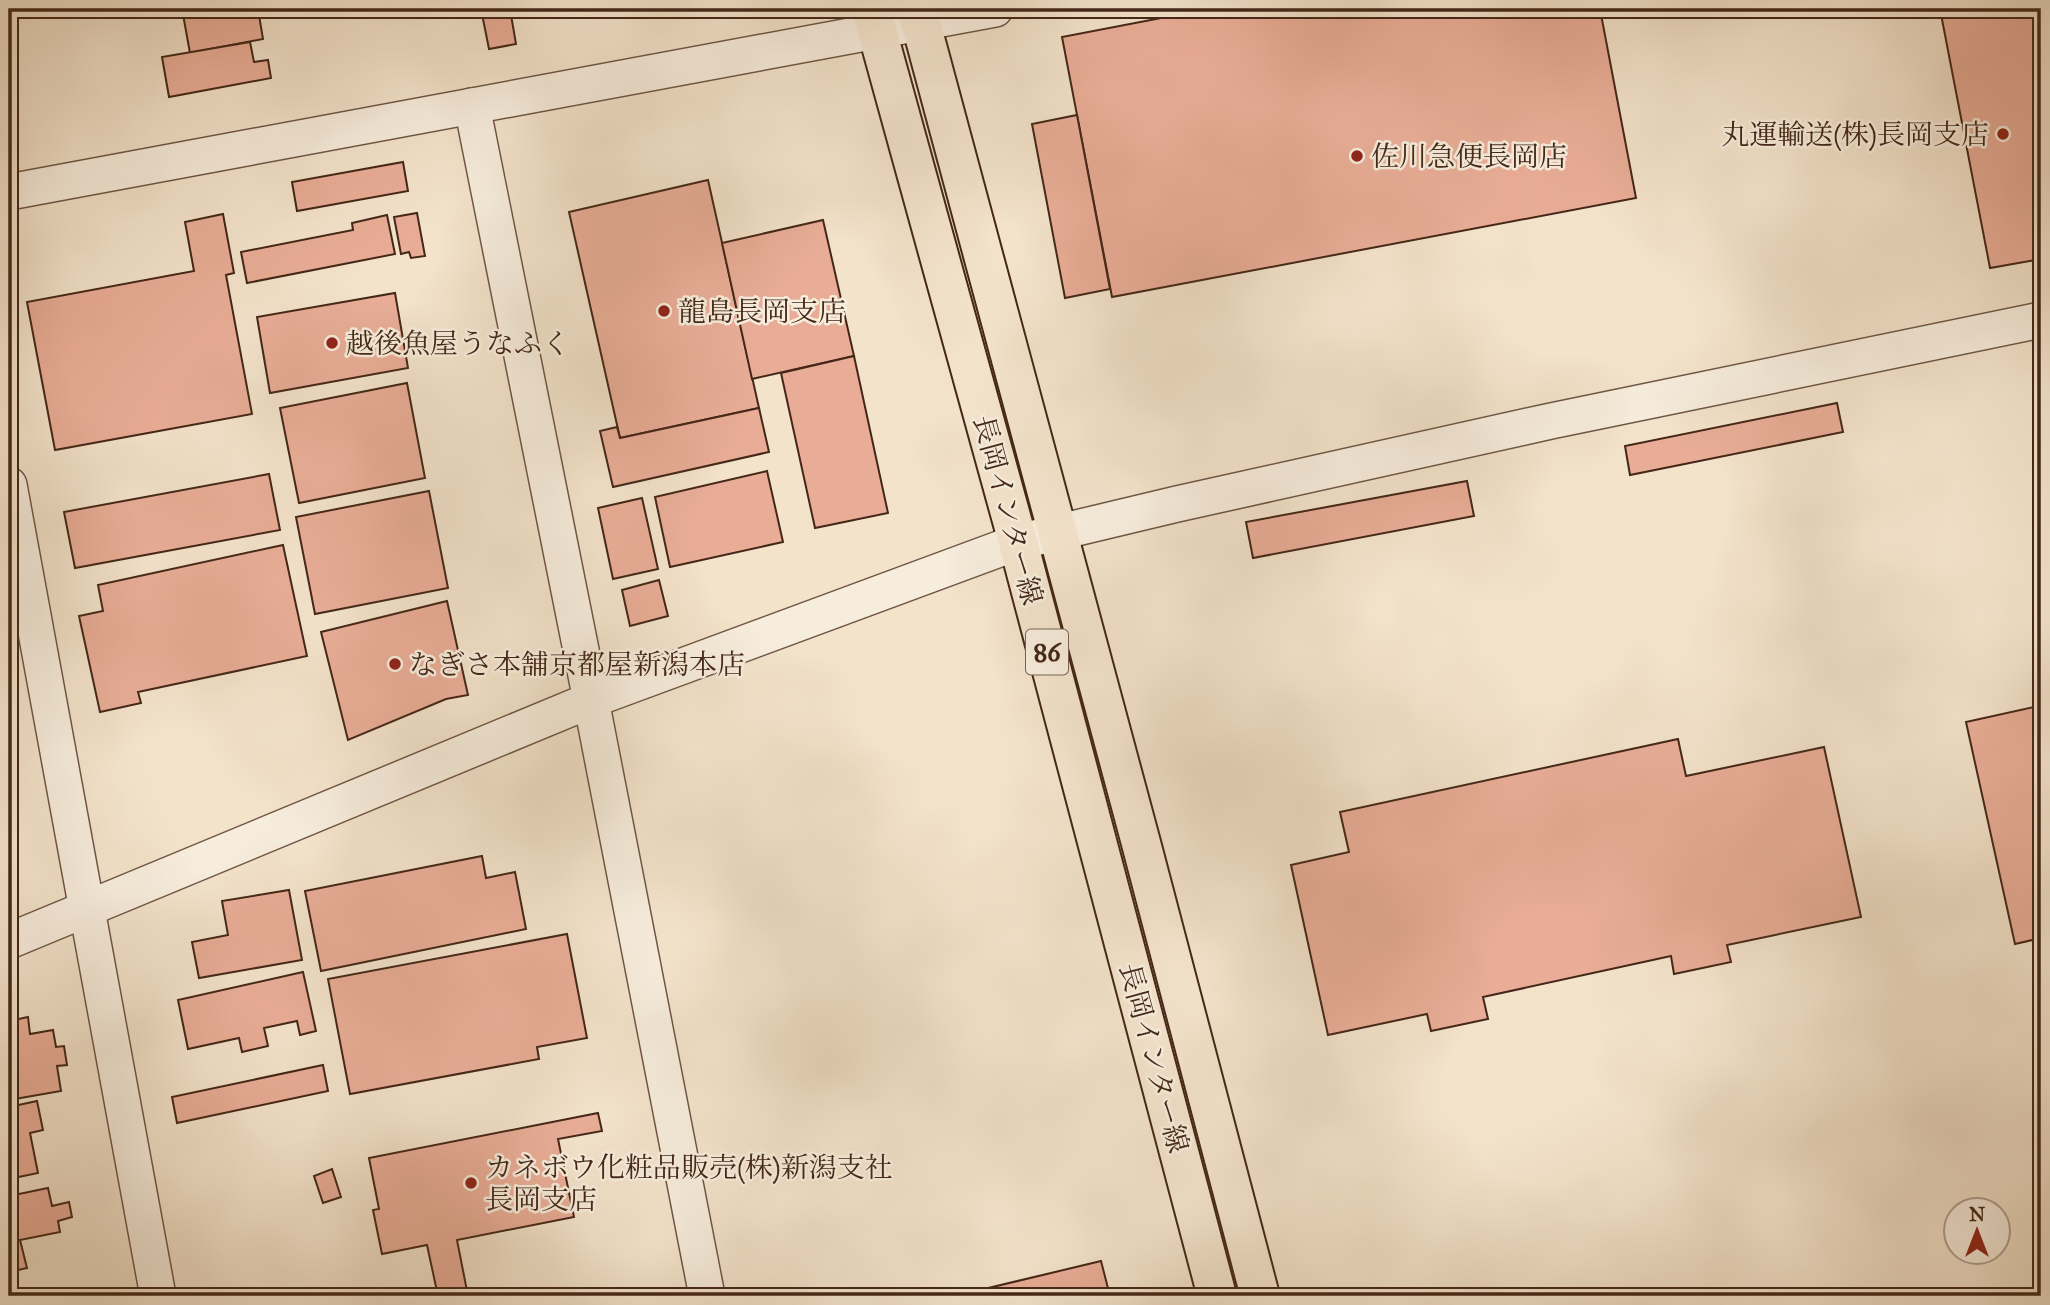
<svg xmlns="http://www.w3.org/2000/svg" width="2050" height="1305" viewBox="0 0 2050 1305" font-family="'IM FELL Great Primer','Noto Serif JP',serif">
  <rect width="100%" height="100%" fill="#f3e3cb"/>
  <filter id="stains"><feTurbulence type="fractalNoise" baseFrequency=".00286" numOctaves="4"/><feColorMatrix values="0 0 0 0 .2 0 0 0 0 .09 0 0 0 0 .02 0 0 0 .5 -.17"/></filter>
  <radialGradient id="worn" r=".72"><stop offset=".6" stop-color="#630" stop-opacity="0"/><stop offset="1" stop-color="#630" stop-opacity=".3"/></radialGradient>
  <g fill="#e9ad97" stroke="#442718" stroke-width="2">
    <polygon points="182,9 258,9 263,39 190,53"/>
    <polygon points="481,9 510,9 516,44 489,49"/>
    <polygon points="650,9 698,9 652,17"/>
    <polygon points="1208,9 1600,9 1636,198 1112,297 1062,37"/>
    <polygon points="1940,9 2041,9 2041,259 1990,268"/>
    <polygon points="250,42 254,62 268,60 271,78 169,97 162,57"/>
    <polygon points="1077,115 1110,289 1065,298 1032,124"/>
    <polygon points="403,162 408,191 297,211 292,182"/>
    <polygon points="708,180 759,408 620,438 569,212"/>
    <polygon points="417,213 425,256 411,258 409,252 401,254 394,217"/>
    <polygon points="223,214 234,273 226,275 252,414 55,450 27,302 194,271 185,222"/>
    <polygon points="387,215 395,254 247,283 241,252 353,230 352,223"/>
    <polygon points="823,220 854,356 752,379 722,243"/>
    <polygon points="395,293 408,368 270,393 257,317"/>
    <polygon points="854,356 888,513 815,528 781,373"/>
    <polygon points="407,383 425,478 299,503 280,408"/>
    <polygon points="1837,403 1843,432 1630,475 1625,446"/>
    <polygon points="759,408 769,452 613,487 600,431 617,427 620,438"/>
    <polygon points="767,471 783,542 670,567 655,497"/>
    <polygon points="269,474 280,530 75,568 64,512"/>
    <polygon points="1467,481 1474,516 1253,558 1246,522"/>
    <polygon points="429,491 448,588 315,614 296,517"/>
    <polygon points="642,498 658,569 613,579 598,508"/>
    <polygon points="283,545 307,656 138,692 141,703 100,712 79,616 103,611 98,585"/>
    <polygon points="659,580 668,616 630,626 622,590"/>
    <polygon points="447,601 468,695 446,699 348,740 321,632"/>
    <polygon points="2039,706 2041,715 2041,938 2015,944 1966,722"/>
    <polygon points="1678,739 1686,776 1824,747 1861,917 1727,945 1731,962 1674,974 1671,956 1483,997 1488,1019 1431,1031 1427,1014 1328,1035 1291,865 1349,852 1340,812"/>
    <polygon points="482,856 486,878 515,872 526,929 321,971 305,891"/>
    <polygon points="289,890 302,960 199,978 192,942 228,935 222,901"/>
    <polygon points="567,934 587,1038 537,1047 539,1059 350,1094 328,979"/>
    <polygon points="303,972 316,1031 300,1035 297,1021 264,1028 268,1046 242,1052 239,1038 188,1049 178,1000"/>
    <polygon points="28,1017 30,1034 53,1030 56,1047 64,1046 67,1065 57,1066 61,1091 9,1100 9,1021"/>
    <polygon points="323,1065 328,1091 177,1123 172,1097"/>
    <polygon points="37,1101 43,1130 30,1133 38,1173 9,1179 9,1107"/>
    <polygon points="598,1113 602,1131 558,1139 574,1217 457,1240 468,1296 438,1296 427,1245 382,1254 373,1210 379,1209 369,1158"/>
    <polygon points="332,1169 341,1197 323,1203 314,1176"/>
    <polygon points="48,1188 52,1206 69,1202 72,1217 58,1221 60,1232 20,1240 27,1268 9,1272 9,1196"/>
    <polygon points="1101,1261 1110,1296 955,1296"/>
  </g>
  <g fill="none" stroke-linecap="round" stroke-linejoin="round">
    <g stroke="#705645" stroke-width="38">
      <g id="minor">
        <polyline points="472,106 591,700 707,1296"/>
        <polyline points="9,192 995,9"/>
        <polyline points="9,485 158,1296"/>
        <polyline points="9,941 591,700 1018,542 1177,504 1551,421 2041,320"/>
      </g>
    </g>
    <g stroke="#442718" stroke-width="42">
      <g id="major">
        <polyline points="871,9 1018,542 1217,1296"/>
        <polyline points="917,9 1141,843 1260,1296"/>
      </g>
    </g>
    <use href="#minor" stroke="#f7eddd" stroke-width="35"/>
    <use href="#major" stroke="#f3e3cb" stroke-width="38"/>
  </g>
  <g fill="#8f2418" stroke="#f7eddd" stroke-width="2.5">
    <circle cx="2003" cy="134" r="7"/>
    <circle cx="1357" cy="156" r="7"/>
    <circle cx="664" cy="311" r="7"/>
    <circle cx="332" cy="343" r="7"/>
    <circle cx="395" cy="664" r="7"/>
    <circle cx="471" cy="1183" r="7"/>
  </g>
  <g text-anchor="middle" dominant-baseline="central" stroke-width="5" stroke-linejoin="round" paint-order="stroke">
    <rect fill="#f7eddd" stroke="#7a6253" stroke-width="2" x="1026" y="629.5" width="42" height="45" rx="5"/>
    <g font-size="26" font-weight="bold" fill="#442718">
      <text x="1047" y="652">86</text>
    </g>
    <g font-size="28" fill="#442718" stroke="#f7eddd" text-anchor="start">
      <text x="1989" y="134" text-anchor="end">丸運輸送(株)長岡支店</text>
      <text x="1371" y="156">佐川急便長岡店</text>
      <text x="678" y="311">龍島長岡支店</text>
      <text x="346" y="343">越後魚屋うなふく</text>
      <text x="409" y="664">なぎさ本舗京都屋新潟本店</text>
      <text x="485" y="1167">カネボウ化粧品販売(株)新潟支社<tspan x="485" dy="32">長岡支店</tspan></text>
    </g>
    <g font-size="28" fill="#442718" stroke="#f7eddd">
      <text transform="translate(1008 510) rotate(75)">長岡インター線</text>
      <text transform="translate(1154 1058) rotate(75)">長岡インター線</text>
    </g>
  </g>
  <rect width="2050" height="1305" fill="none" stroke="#f3e3cb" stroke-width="35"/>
  <rect x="10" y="10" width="2029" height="1284" fill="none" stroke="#442718" stroke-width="3.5"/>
  <rect x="18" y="18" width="2015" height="1270" fill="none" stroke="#442718" stroke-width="2"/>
  <g transform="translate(1977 1231)"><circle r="33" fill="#f7eddd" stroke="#af9e8e" stroke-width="2"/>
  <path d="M0-5L12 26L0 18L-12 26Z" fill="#8f2418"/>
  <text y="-10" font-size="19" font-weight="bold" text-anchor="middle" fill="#442718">N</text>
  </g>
  <rect width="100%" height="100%" filter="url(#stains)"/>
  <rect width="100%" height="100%" fill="url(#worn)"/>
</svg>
